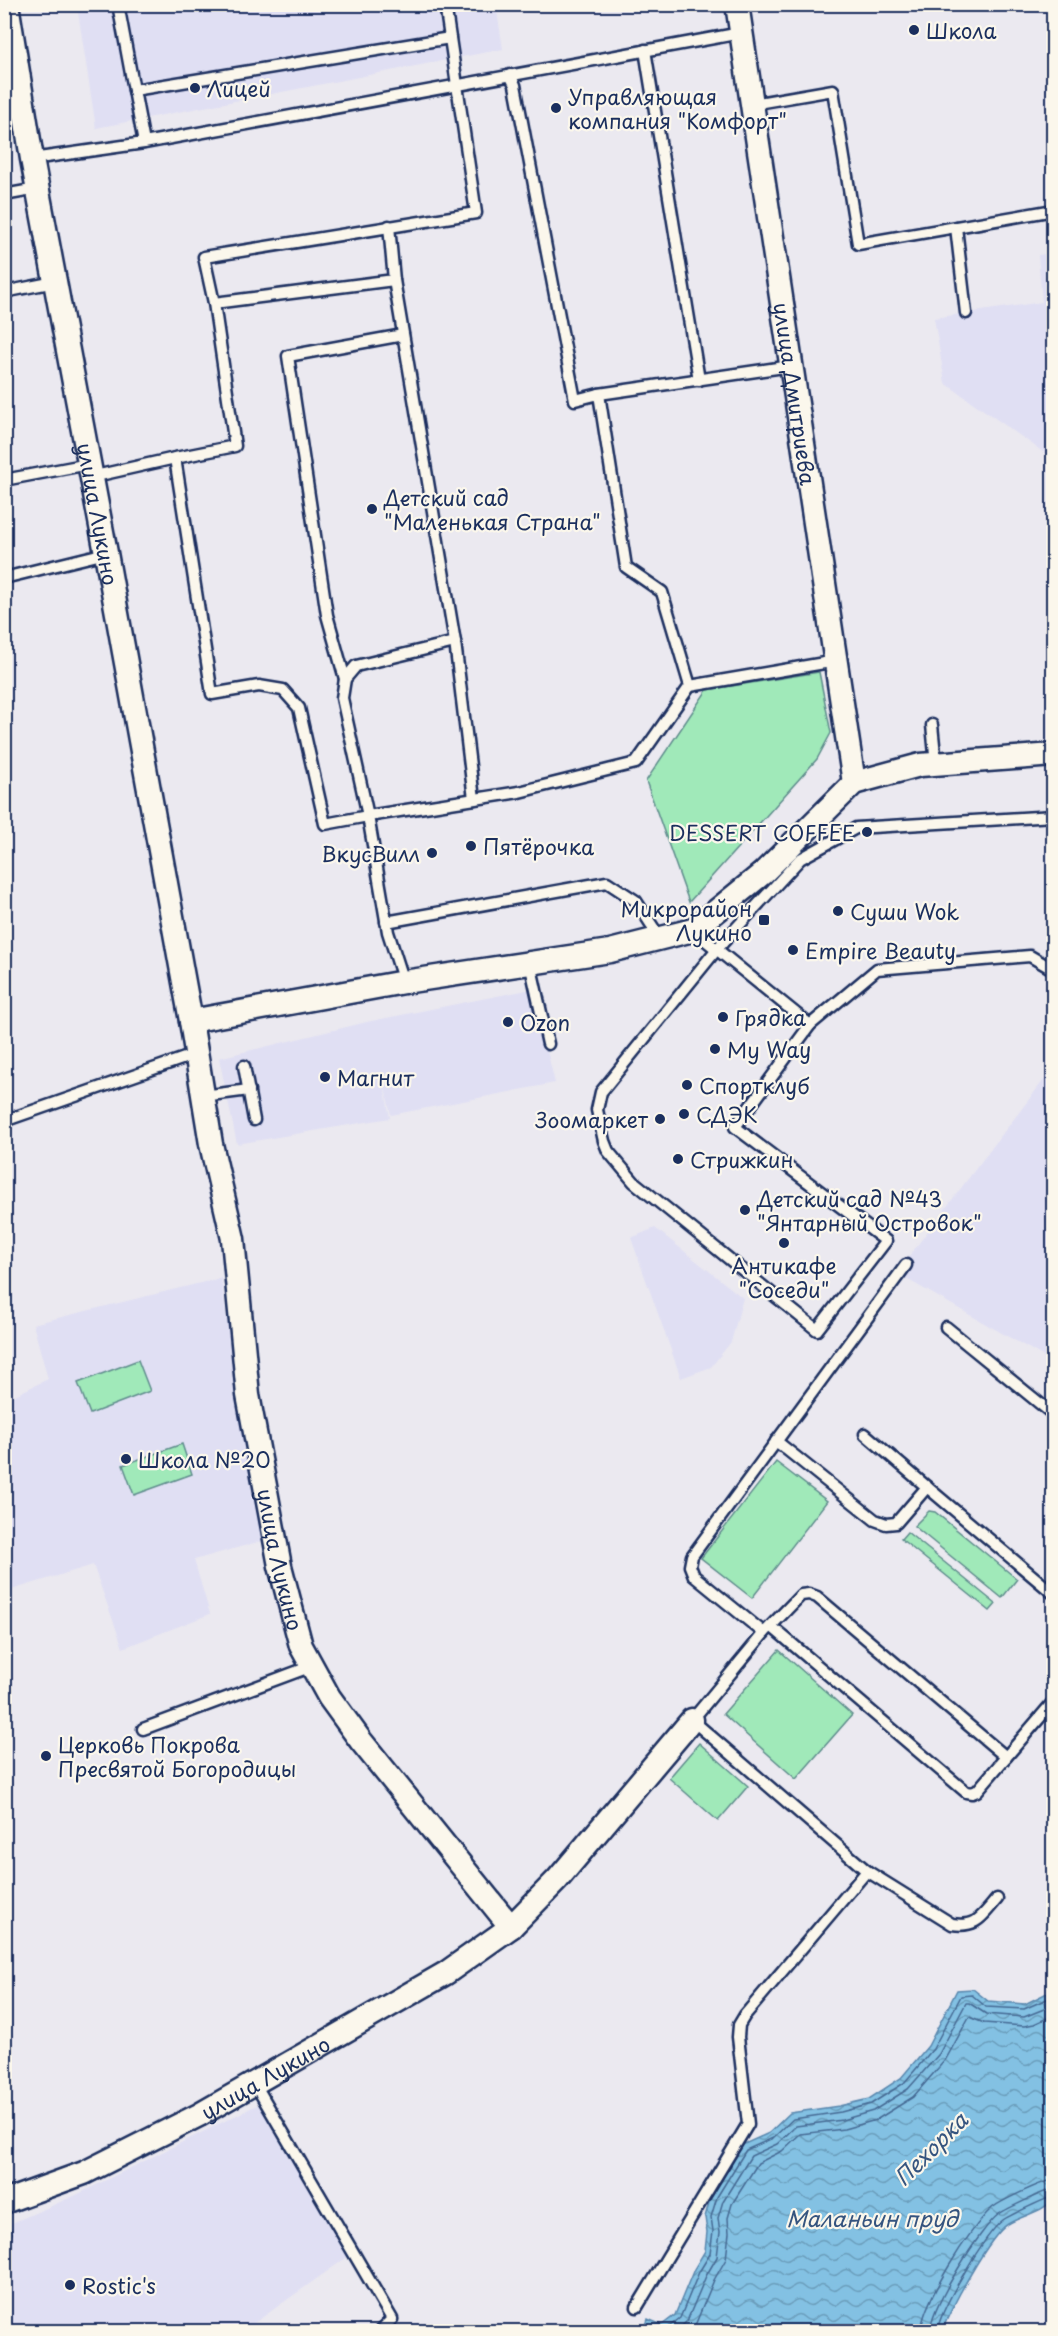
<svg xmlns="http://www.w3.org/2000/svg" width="1058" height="2336" viewBox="0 0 1058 2336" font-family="'Playpen Sans',sans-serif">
  <defs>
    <pattern id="water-waves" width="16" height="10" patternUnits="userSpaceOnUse" patternTransform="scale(1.5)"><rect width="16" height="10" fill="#83c1e3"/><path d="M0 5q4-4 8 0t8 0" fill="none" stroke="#6a9dbb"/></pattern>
  </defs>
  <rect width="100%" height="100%" fill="#ebe9f0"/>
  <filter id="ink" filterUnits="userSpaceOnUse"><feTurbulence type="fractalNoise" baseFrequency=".0167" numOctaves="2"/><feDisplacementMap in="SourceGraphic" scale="12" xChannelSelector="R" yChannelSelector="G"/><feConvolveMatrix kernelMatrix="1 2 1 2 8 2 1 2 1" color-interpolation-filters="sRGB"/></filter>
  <g filter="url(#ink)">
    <g fill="#e0dff3">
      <polygon points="77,5 496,5 503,49 96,128"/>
      <polygon points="1053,253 1053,459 945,383 934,318 1042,302 1038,255"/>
      <polygon points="532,989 555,1083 391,1115 382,1074 390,1118 237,1144 219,1058 371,1021"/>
      <polygon points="1053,1068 1053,1362 896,1273"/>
      <polygon points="655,1228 743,1298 731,1342 711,1367 681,1378 631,1238"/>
      <polygon points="221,1278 249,1473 265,1540 194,1560 210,1614 123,1648 93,1565 5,1592 5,1400 48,1379 33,1324"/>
      <polygon points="271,2098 360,2248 243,2331 5,2332 5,2226 74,2196"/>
    </g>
    <g fill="#a0e9b9" stroke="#5e8c8c" stroke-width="1.5">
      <polygon points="819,672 831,733 817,759 689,902 646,781 707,690"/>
      <polygon points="138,1360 150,1391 90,1414 78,1383"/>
      <polygon points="182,1444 192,1474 134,1495 123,1465"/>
      <polygon points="776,1462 827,1501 752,1598 701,1558"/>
      <polygon points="929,1511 935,1512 1017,1579 1002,1598 914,1526"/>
      <polygon points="907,1532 996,1604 990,1611 901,1539"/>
      <polygon points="779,1650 852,1715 796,1779 723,1714"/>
      <polygon points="699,1743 748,1786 718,1821 669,1778"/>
    </g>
    <path fill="url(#water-waves)" stroke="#5987ae" stroke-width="1.5" d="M 973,1989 L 988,2001 L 1025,2004 L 1053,1990 L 1053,2200 C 1041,2213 1023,2215 1008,2224 C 988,2237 951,2308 942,2331 L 644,2332 L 648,2319 L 662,2325 L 675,2315 L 694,2269 L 705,2251 L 707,2232 L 705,2217 L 711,2195 L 742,2145 L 769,2133 L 790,2113 L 839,2106 L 869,2099 L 901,2078 L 928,2046 L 957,1990 Z"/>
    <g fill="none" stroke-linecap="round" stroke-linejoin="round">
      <g stroke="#456993" stroke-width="1.5">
        <polyline points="650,2332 653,2328 665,2330 680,2318 699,2272 710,2254 713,2231 711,2217 717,2197 746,2150 773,2138 793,2119 841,2112 871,2104 904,2083 933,2049 961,1996 972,1995 986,2007 1024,2009 1054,1996"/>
        <polyline points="676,2332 687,2321 706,2276 717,2257 720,2232 718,2218 723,2201 751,2156 777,2144 796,2126 842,2120 873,2111 908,2089 939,2054 966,2003 969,2003 986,2014 1024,2017 1054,2005"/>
        <polyline points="690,2332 696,2323 714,2280 726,2259 729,2233 728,2218 732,2204 758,2163 782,2151 800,2134 844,2129 876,2120 913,2097 946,2059 969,2017 984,2023 1024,2026 1034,2024 1054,2015"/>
        <path d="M 921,2332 C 922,2303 970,2228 991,2209 C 998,2202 1045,2180 1054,2180"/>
        <path d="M 930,2332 C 931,2308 980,2228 999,2214 C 1006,2209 1048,2189 1054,2189"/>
        <path d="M 937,2332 C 940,2309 985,2234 1003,2220 C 1008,2216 1049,2197 1054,2196"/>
      </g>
      <g stroke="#1b2f5e" stroke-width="15">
        <g id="service">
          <polyline points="118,4 134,90"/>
          <polyline points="445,4 450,38"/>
          <polyline points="645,50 699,380"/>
          <polyline points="510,75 515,85 575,400 599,394 791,366"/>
          <polyline points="752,104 833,90 858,244 1054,210"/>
          <polyline points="144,143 134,90 450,38 476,213 204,257 214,303 235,446 175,458"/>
          <polyline points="32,159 144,143 741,33"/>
          <polyline points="4,195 37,189"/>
          <polyline points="389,226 394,280 455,642 474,799"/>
          <polyline points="956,227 966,313"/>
          <polyline points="4,292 55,282"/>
          <polyline points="214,303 394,280"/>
          <polyline points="91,477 175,458 212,694 259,686 283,690 299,708 325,824 368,816 388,932 404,982"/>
          <polyline points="4,480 89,464"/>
          <polyline points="4,578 106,553"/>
          <polyline points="455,642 356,666 345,679 342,698 368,816 519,792 636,763 690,686 662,592 626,567 599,394"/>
          <polyline points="345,679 327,615 288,356 403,335"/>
          <polyline points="690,686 836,661"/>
          <polyline points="932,725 936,764"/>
          <polyline points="1054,816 856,828 800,859 717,949 601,1092 597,1110 604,1141 608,1151 634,1182 817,1330 886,1241 735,1127 810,1025 877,969 1030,956 1054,970"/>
          <polyline points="386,922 607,882 636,901 660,938"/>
          <polyline points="693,930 810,1025"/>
          <polyline points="530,963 548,1044"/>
          <polyline points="244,1066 254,1120"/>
          <polyline points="203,1096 249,1090"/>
          <polyline points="4,1121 196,1054"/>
          <path d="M 906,1265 L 692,1556 L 690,1566 L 694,1576 L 764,1633 L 692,1720 L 867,1871 L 952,1924 C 977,1928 982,1916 997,1899"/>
          <polyline points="946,1327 1054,1415"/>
          <polyline points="865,1434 927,1487"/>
          <polyline points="776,1441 875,1520 886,1524 896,1523 927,1487 1054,1594"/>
          <polyline points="771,1626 966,1792 972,1793 977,1791 1006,1757"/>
          <polyline points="764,1633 801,1595 809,1594 817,1597 1006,1757 1054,1701"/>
          <polyline points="143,1729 312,1666"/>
          <polyline points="255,2084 392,2319 379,2332"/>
          <polyline points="4,2232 5,2233"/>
          <polyline points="637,2307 748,2124 738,2037 739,2025 745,2015 867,1871"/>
        </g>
      </g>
      <g stroke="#1b2f5e" stroke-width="27">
        <g id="minor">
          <path id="s1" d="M 7,4 L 32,159 L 106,553 L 191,1021 L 211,1144 L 233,1239 L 248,1395 L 280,1566 L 301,1646 L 329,1697 L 361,1741 L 511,1927"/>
          <path id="s2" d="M 737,4 L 854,783"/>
          <polyline points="191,1021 404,982 610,951 693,930 763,873 854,783 920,765 1054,755"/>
          <path id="s3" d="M 4,2202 L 84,2173 L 199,2115 L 446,1973 L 511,1927 L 557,1880 L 692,1720"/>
        </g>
      </g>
      <use href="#service" stroke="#fbf7ec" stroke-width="10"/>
      <use href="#minor" stroke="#fbf7ec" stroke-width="22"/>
    </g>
  </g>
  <g fill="#1b2f5e" stroke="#fbf7ec" stroke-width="2">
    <circle cx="914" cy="30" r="6"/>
    <circle cx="195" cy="88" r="6"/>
    <circle cx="556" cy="108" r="6"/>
    <circle cx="372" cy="509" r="6"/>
    <circle cx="867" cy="832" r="6"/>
    <circle cx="471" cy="846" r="6"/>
    <circle cx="432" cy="853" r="6"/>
    <circle cx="838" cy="911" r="6"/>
    <rect x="758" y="914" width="12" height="12" rx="3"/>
    <circle cx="793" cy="950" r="6"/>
    <circle cx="723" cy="1017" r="6"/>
    <circle cx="508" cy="1022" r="6"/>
    <circle cx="715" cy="1049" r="6"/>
    <circle cx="325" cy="1077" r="6"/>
    <circle cx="687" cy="1085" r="6"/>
    <circle cx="684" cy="1114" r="6"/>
    <circle cx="660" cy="1119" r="6"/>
    <circle cx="678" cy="1159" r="6"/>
    <circle cx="745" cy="1210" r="6"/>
    <circle cx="784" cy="1243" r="6"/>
    <circle cx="126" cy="1459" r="6"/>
    <circle cx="46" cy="1756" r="6"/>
    <circle cx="70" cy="2285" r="6"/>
  </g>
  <g text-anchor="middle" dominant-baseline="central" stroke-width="4.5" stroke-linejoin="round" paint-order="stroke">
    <g font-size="21" fill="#1b2f5e" stroke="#fbf7ec" text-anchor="start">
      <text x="926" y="30">Школа</text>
      <text x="207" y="88">Лицей</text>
      <text x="568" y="96">Управляющая<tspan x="568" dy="24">компания "Комфорт"</tspan></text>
      <text x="384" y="497">Детский сад<tspan x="384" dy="24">"Маленькая Страна"</tspan></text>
      <text x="855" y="832" text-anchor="end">DESSERT COFFEE</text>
      <text x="483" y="846">Пятёрочка</text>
      <text x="420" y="853" text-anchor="end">ВкусВилл</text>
      <text x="752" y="908" text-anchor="end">Микрорайон<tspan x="752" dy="24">Лукино</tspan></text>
      <text x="850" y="911">Суши Wok</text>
      <text x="805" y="950">Empire Beauty</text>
      <text x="735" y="1017">Грядка</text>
      <text x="520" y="1022">Ozon</text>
      <text x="727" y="1049">My Way</text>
      <text x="337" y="1077">Магнит</text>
      <text x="699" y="1085">Спортклуб</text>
      <text x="696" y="1114">СДЭК</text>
      <text x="648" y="1119" text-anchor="end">Зоомаркет</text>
      <text x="690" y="1159">Стрижкин</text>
      <text x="757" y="1198">Детский сад №43<tspan x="757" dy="24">"Янтарный Островок"</tspan></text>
      <text x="784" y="1265" text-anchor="middle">Антикафе<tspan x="784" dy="24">"Соседи"</tspan></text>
      <text x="138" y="1459">Школа №20</text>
      <text x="58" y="1744">Церковь Покрова<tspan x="58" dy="24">Пресвятой Богородицы</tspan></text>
      <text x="82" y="2285">Rostic's</text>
    </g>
    <g font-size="21" fill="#1b2f5e" stroke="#fbf7ec">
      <text stroke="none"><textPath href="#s2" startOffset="394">улица Дмитриева</textPath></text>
      <text stroke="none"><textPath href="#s1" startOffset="518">улица Лукино</textPath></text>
      <text stroke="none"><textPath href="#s1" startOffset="1580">улица Лукино</textPath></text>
      <text stroke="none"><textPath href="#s3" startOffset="290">улица Лукино</textPath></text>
    </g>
    <g font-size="22" font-style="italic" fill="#35547f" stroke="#fbf7ec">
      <text transform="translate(930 2148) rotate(-45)">Пехорка</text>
      <text x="872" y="2217">Маланьин пруд</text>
    </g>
  </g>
  <rect width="1058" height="2336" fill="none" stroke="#fbf7ec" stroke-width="24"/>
  <rect x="12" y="12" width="1034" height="2312" fill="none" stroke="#1b2f5e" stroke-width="2" filter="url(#ink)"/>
</svg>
